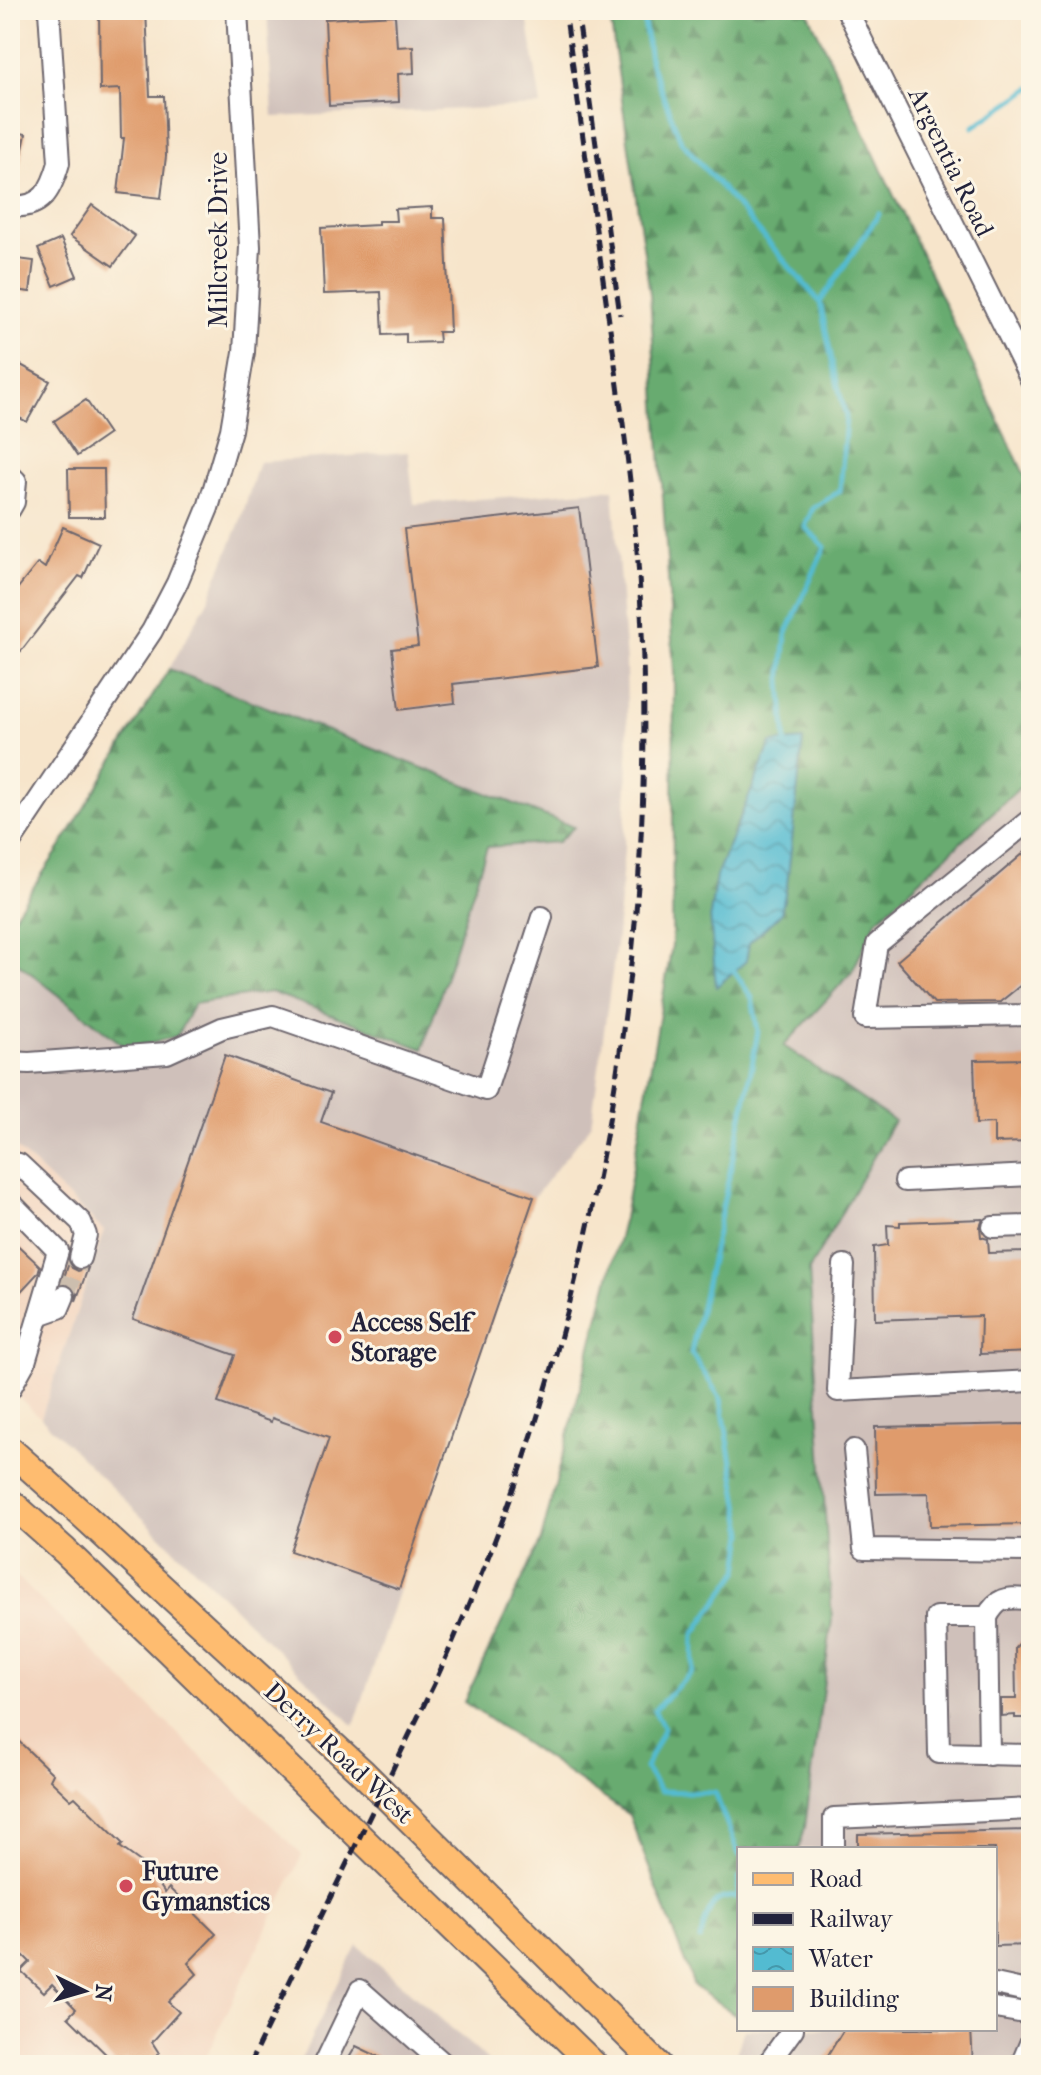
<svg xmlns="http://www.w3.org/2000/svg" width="1041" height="2075" viewBox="0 0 1041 2075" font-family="'IM FELL French Canon',serif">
  <defs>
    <pattern id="forest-firs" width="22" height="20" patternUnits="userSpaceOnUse" patternTransform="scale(2)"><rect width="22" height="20" fill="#68ab70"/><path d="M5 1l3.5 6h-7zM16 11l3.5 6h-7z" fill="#558b5d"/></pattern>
    <pattern id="water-waves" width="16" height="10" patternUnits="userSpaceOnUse" patternTransform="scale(2)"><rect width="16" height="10" fill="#53bbd1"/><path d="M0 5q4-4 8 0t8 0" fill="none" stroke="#4498ab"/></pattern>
  </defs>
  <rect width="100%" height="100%" fill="#fcf5e5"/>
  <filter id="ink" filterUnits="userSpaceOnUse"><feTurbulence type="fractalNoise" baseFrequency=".0125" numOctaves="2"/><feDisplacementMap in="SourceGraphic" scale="16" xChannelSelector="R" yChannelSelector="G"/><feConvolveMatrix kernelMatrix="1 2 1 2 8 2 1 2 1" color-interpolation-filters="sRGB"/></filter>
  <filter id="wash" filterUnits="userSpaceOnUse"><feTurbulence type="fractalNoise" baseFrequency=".006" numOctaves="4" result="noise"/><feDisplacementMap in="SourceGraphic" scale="32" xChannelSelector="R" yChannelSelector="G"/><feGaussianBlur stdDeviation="1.8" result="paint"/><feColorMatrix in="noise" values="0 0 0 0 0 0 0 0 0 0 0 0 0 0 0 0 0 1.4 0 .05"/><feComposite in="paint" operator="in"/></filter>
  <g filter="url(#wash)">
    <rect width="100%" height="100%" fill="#f7e5cb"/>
    <g fill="#f3d4be">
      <polygon points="10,1142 104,1231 41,1418 10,1389"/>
      <polygon points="10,1570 302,1855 202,2065 21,2065 10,2053"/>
    </g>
    <g fill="#cfc0ba">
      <polygon points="267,10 526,10 541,106 273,117"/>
      <polygon points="408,452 414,504 613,489 626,663 628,760 624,849 617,937 591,1125 534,1197 399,1589 354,1726 41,1418 104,1231 10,1142 10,957 128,1049 177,1036 193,1004 271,992 423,1049 487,847 558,842 574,827 169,669 208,600 240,522 259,462"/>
      <polygon points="1031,777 1031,2065 733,2065 744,2029 995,2029 995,1849 799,1849 805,1827 832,1619 809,1270 894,1121 784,1046 852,972 875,921"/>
      <polygon points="357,1945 493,2065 298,2065"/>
    </g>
    <g fill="url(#forest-firs)" stroke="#456656" stroke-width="2">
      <polygon points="609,10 807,10 1031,489 1031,777 876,921 852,972 784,1046 894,1121 809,1270 832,1619 805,1827 799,1849 739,1849 739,2017 694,1986 629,1815 464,1702 541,1540 624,1218 672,945 674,672 650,294"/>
      <polygon points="169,669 574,827 558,842 487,847 423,1049 271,992 194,1004 177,1036 128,1049 10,957 10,922 61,846"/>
    </g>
    <polygon fill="url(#water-waves)" stroke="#3a6e86" stroke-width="2" points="803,740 787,885 781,913 749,943 746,961 716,987 710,915 716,876 771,743"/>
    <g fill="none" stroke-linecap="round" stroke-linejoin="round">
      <g stroke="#53bbd1" stroke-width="5">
        <polyline points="642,10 651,65 681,141 820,302 834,370 846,417 840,491 813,508 805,527 825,547 786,635 781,682 786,745"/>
        <polyline points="973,127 1031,88"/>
        <polyline points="820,302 879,214"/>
        <polyline points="734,967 734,971 752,998 758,1031 748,1088 691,1353 721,1399 744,1533 739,1570 694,1634 693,1671 654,1710 664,1728 645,1768 660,1791 715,1793 739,1855"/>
        <path d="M 700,1939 C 708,1915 708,1894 738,1897 L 739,1878"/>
      </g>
    </g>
    <g id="blocks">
      <g fill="#df9b6c">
        <polygon points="99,10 146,10 150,96 164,96 166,156 161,198 118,193 124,138 121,138 120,89 100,90"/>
        <polygon points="395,15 397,47 413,46 414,73 398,74 399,102 329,106 325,19"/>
        <polygon points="10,131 26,134 17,179 10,178"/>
        <polygon points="92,205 135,236 113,266 70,236"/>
        <polygon points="432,207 432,218 445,218 450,332 438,332 439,342 406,343 406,334 383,335 381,292 324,294 321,228 378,225 378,221 396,221 395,209"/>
        <polygon points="61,239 77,276 54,286 38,249"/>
        <polygon points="10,258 34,261 30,292 10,289"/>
        <polygon points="19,364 50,381 27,422 10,413 10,380"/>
        <polygon points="86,400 109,434 77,456 54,421"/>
        <polygon points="68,469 104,469 105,517 69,517"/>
        <polygon points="579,508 598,667 453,684 455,703 399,710 392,649 418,646 404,529"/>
        <polygon points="63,527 99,543 83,578 79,576 21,651 10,642 10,598 38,563 45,568"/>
        <polygon points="1031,847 1031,977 1000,1002 934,1003 897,961"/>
        <polygon points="225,1055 331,1093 321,1122 534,1197 399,1589 290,1551 329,1438 272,1418 271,1422 218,1403 235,1355 133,1319"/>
        <polygon points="1031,1059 1031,1142 994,1143 994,1123 976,1124 974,1060"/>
        <polygon points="983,1219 980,1227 981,1237 988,1239 989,1253 1031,1252 1031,1352 980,1354 981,1316 875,1320 874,1247 888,1245 887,1225 900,1226 900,1222"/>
        <polygon points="10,1238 40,1266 38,1273 10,1303"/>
        <polygon points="69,1263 72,1268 78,1271 88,1268 76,1301 77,1294 74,1288 68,1284 62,1283"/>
        <polygon points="1031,1424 1031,1524 930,1526 929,1493 876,1494 875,1427"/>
        <polygon points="1031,1631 1031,1718 1015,1718 1015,1715 1001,1716 1001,1699 1016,1699 1015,1648"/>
        <polygon points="10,1733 53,1774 50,1780 71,1800 75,1797 123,1844 120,1847 146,1866 165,1893 169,1888 216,1934 188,1963 197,1974 168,2002 179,2012 152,2042 159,2053 147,2065 133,2065 126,2059 121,2065 117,2065 68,2017 76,2009 52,1984 44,1992 21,1971 30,1962 10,1942"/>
        <polygon points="1031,1830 1031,1945 995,1946 995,1849 858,1849 858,1834"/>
        <polygon points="844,2029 971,2029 973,2065 822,2065"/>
        <polygon points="356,2046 396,2065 345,2065"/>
      </g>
    </g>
  </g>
  <g filter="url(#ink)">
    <use href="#blocks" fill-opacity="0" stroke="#6d666d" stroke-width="2"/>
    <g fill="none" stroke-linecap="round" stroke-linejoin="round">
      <polyline stroke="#ccbeae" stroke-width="20" stroke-dasharray="20 10" stroke-linecap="butt" points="64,1296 80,1258"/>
      <g stroke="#6d666d" stroke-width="24">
        <g id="minor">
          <polyline points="847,10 1031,380"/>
          <path d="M 10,206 C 42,209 51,191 59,163 L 49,10"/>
          <polyline points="10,475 16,481 14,502 10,509"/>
          <polyline points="1031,819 877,944 865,1018 1031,1015"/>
          <polyline points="10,843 152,631 177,583 208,508 231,430 244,352 250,247 237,10"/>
          <polyline points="10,1062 29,1063 167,1053 222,1028 273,1016 486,1090 542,917"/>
          <polyline points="10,1162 19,1164 81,1222 86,1235 80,1258"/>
          <polyline points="905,1181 1031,1175"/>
          <polyline points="10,1202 58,1251 25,1362 10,1389"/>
          <polyline points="993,1227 1031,1226"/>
          <polyline points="844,1265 838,1391 1031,1381"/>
          <polyline points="39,1315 59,1308 64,1296"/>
          <polyline points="10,1348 25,1362"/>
          <polyline points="854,1450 864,1549 1031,1551"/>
          <path d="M 1031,1599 C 1008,1598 999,1595 987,1617 L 936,1617 L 939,1753 L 1031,1755"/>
          <polyline points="987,1617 989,1755"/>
          <polyline points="834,1849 834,1818 1031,1809"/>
          <polyline points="995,1984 1031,1992"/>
          <polyline points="995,2008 1031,2014"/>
          <polyline points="324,2065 360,1990 445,2065"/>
          <polyline points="767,2065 793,2029"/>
          <polyline points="1021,2065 1031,2041"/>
        </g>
      </g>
      <g stroke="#6d666d" stroke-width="30">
        <g id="major">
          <polyline points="10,1450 84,1516 361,1771 658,2065"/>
          <polyline points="10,1502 65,1551 169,1651 594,2065"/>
        </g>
      </g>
      <use href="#minor" stroke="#fff" stroke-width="20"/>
      <use href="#major" stroke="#febc70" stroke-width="26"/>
      <g stroke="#22223b" stroke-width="5" stroke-dasharray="12 6" stroke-linecap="butt">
        <polyline points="577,10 620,315"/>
        <path d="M 249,2065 L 435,1682 C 464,1617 492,1551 516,1483 C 616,1189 661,873 638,563 C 630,463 615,364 601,265 C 589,180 577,95 565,10"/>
      </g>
    </g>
  </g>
  <g fill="#d1495b" stroke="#fcf5e5" stroke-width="3">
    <circle cx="335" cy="1337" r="8"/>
    <circle cx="126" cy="1886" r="8"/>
  </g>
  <g text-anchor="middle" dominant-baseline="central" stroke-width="6" stroke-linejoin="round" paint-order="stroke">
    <g font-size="26" fill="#22223b" stroke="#fcf5e5">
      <text transform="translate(951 162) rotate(64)">Argentia Road</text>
      <text transform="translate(218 240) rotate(-90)">Millcreek Drive</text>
      <text transform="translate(339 1753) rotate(43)">Derry Road West</text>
    </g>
    <g font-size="26" font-weight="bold" fill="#22223b" stroke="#fcf5e5" text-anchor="start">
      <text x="351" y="1322">Access Self<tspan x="351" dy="30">Storage</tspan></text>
      <text x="142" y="1871">Future<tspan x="142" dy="30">Gymanstics</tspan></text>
    </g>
  </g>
  <rect width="1041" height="2075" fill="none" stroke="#fcf5e5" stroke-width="40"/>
  <rect x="737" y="1847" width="260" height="184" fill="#fcf5e5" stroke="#a5a1a1" stroke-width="2"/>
  <rect x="753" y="1873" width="40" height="12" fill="#febc70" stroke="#a5a1a1" stroke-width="2"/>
  <text x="809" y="1887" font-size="24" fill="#22223b">Road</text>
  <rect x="753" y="1913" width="40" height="12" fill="#22223b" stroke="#a5a1a1" stroke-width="2"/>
  <text x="809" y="1927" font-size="24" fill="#22223b">Railway</text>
  <rect x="753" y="1947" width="40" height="24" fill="url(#water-waves)" stroke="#a5a1a1" stroke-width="2"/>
  <text x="809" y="1967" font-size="24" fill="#22223b">Water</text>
  <rect x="753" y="1987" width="40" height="24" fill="#df9b6c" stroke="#a5a1a1" stroke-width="2"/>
  <text x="809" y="2007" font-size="24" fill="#22223b">Building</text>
  <g transform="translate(84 1991) rotate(95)" stroke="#fcf5e5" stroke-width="6" paint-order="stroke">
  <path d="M0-6L14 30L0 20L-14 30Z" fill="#22223b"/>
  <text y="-12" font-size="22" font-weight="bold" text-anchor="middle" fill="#22223b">N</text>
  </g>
</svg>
